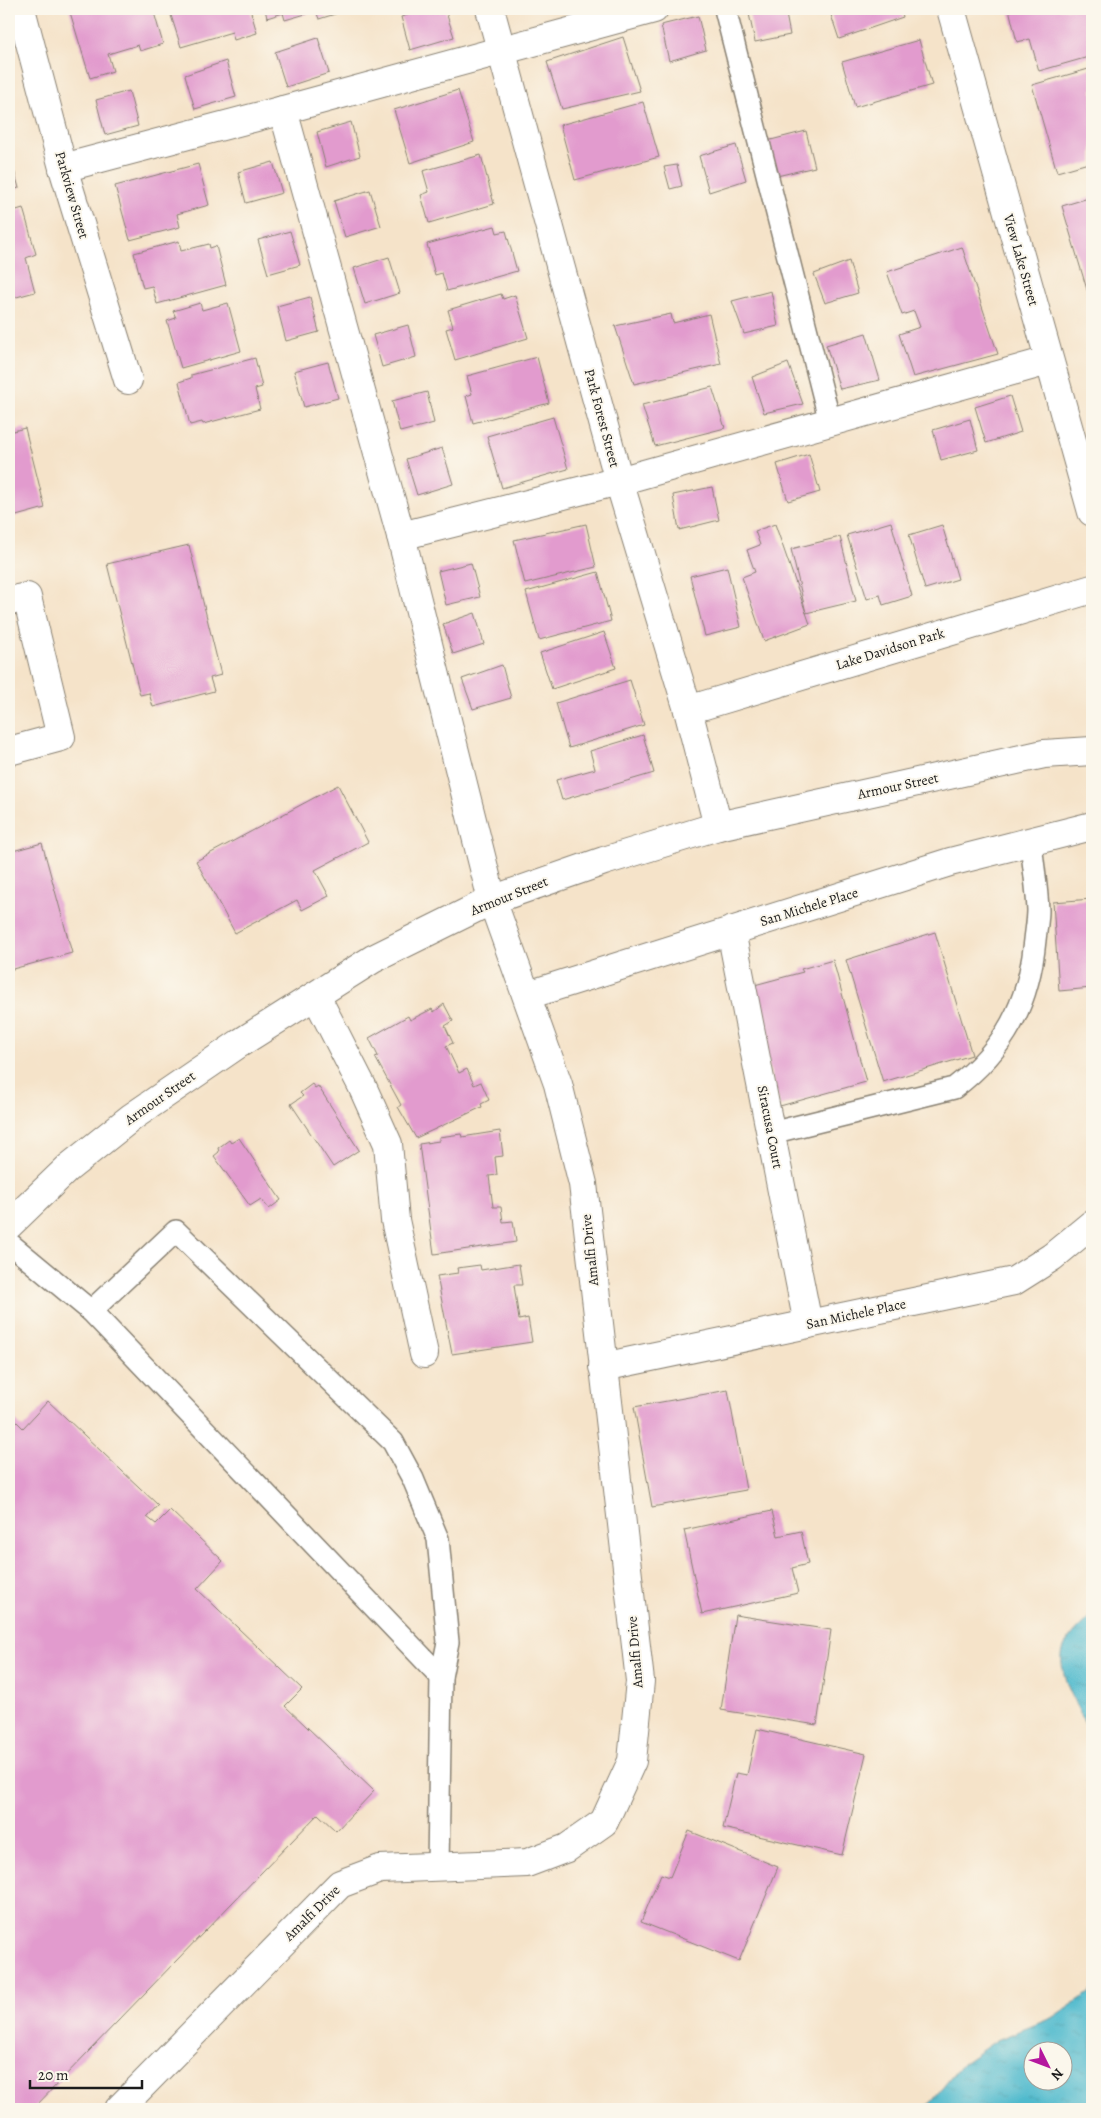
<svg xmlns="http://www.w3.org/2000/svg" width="1101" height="2118" viewBox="0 0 1101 2118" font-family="Alegreya,serif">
  <defs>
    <pattern id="water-ripples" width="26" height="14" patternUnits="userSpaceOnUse" patternTransform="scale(1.25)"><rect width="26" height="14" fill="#50bacd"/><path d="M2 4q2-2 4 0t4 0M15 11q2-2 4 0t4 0" fill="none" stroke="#459faf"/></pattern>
  </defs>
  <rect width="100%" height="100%" fill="#fbf7ec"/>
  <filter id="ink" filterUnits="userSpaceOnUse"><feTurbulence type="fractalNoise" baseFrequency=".02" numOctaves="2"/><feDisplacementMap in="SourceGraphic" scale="10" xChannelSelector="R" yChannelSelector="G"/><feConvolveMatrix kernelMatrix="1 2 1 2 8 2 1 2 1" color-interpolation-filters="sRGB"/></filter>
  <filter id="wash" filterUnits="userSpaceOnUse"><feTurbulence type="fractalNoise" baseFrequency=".0096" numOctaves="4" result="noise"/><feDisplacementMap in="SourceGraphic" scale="20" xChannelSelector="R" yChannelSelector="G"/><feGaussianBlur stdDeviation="1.12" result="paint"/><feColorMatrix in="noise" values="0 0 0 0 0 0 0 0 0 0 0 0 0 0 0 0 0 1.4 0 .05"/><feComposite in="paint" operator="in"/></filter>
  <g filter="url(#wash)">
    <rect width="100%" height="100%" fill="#f5e3c9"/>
    <g fill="url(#water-ripples)" stroke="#366b74" fill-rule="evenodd">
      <path d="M 1092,1615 L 1092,1736 C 1082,1717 1059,1677 1062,1655 C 1064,1640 1081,1625 1092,1615 Z"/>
      <path d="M 1092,1991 L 1092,2109 L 925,2109 L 962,2064 L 997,2040 L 1054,2017 ZM 1034,2050 L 1064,2050 L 1064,2080 L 1034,2080 Z"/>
    </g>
    <g id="blocks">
      <g fill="#e29bce">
        <polygon points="69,9 153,9 163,44 140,51 138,45 108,54 113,71 90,78"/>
        <polygon points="169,9 250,9 257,33 234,40 232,32 181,47"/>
        <polygon points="265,9 351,9 319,19 316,11 285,20 283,13 267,18"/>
        <polygon points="427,9 445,9 454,37 410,50 401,17"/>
        <polygon points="748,9 785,9 790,35 755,42"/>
        <polygon points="829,9 901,9 903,17 839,39"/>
        <polygon points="1009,9 1092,9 1092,56 1039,71 1030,39 1017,42"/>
        <polygon points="698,16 706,50 669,61 661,25"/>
        <polygon points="623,37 640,91 562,109 547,62"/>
        <polygon points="318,38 329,73 286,87 275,52"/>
        <polygon points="919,40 932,85 855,107 842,62"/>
        <polygon points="226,61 236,97 195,109 185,75"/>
        <polygon points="1092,68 1092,162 1057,172 1032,85"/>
        <polygon points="458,90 474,142 410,163 394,110"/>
        <polygon points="129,91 138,126 105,135 96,100"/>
        <polygon points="643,102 659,157 575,180 560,125"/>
        <polygon points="351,122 360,156 326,167 317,132"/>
        <polygon points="806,131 815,167 777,176 767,141"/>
        <polygon points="736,145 746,180 709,192 699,156"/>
        <polygon points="9,152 19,188 9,191"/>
        <polygon points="481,155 494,204 429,223 421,195 429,192 423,171"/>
        <polygon points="273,162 282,193 246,203 238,172"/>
        <polygon points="198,164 209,205 177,214 180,227 130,240 115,186"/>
        <polygon points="677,165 682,186 670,189 664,167"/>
        <polygon points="370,190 381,226 345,237 334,201"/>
        <polygon points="1092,197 1092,291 1088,293 1062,206"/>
        <polygon points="12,207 13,211 23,208 36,254 26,258 35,292 9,299 9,208"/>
        <polygon points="495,226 497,233 506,231 517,271 447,291 442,273 435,275 427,244"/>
        <polygon points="290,231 300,265 268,274 258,240"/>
        <polygon points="179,241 181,251 209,244 210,248 216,246 226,285 157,304 152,286 143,288 134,253"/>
        <polygon points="962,247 998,354 913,377 899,334 920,327 914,311 902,315 887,272"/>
        <polygon points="389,257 400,293 365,304 354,268"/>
        <polygon points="849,261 858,293 825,303 814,274"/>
        <polygon points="771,291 778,326 744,334 732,301"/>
        <polygon points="501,294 503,299 515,295 528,338 455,360 446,329 453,327 448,310"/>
        <polygon points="310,297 319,332 286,341 277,306"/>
        <polygon points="200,303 202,310 228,303 241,351 181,368 167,321 176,318 173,311"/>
        <polygon points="671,314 673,323 709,314 721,364 634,384 615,326"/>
        <polygon points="408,325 416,357 382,367 373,335"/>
        <polygon points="866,333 880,380 840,389 826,345"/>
        <polygon points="537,357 549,403 473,423 466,396 472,394 467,376"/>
        <polygon points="255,358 262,387 255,389 260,409 203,424 202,422 190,425 179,382 191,378 191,375"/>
        <polygon points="328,362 338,398 304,407 294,371"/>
        <polygon points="788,363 803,404 764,413 752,377"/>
        <polygon points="712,387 725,428 655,446 642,405"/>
        <polygon points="427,392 434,423 400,432 392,401"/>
        <polygon points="1010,396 1021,432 986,443 975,407"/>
        <polygon points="553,417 568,469 502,488 487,436"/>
        <polygon points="970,419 978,450 941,460 933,430"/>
        <polygon points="25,428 45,508 9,518 9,432"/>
        <polygon points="442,448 453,484 417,495 406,459"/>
        <polygon points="809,454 820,492 788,501 777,464"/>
        <polygon points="712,487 719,520 679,530 673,495"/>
        <polygon points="891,522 912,596 883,605 880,595 867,599 847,535"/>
        <polygon points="586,524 596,567 525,584 514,540"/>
        <polygon points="775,524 810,624 764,641 742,577 755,572 747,550 760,545 755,531"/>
        <polygon points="942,525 958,579 925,589 909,535"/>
        <polygon points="840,537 856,601 806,613 791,549"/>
        <polygon points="189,545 221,675 210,678 214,691 153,707 149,693 140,695 107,564"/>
        <polygon points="471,563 480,597 446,605 438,571"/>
        <polygon points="727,567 741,627 705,636 690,576"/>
        <polygon points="598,572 611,621 539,640 526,592"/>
        <polygon points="475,613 484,644 453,654 443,624"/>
        <polygon points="604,632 616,668 552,689 540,653"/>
        <polygon points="502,665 511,698 473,709 462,679"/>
        <polygon points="630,680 644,725 569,748 556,703"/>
        <polygon points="643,735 654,773 562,800 556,780 595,769 590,751"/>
        <polygon points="338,785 368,842 315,870 329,896 302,910 297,900 235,933 196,861"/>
        <polygon points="42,843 72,953 9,970 9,852"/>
        <polygon points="1092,899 1092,988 1059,991 1053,902"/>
        <polygon points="935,932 972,1055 883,1082 846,960"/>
        <polygon points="833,960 866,1082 780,1106 747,987 803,972 801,969"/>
        <polygon points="444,1004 453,1021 445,1026 453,1043 446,1046 459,1073 467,1069 474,1085 481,1082 489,1100 481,1104 482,1107 416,1138 398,1107 401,1105 375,1057 378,1056 369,1038 408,1016 410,1020 432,1009 434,1012"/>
        <polygon points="312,1084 315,1088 318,1086 359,1150 333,1167 291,1104 303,1096 300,1093"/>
        <polygon points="500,1131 503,1156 495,1157 497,1175 489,1176 493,1207 501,1207 503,1222 513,1221 516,1242 434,1254 419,1144 439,1141 439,1137 461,1134 462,1137"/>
        <polygon points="239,1138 281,1200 269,1209 261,1199 250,1206 214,1156 219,1152 218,1148 229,1140 231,1143"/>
        <polygon points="519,1264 522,1285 514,1285 519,1320 528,1318 532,1342 452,1354 437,1276 458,1273 457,1268 480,1265 481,1270"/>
        <polygon points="728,1390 746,1490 652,1507 634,1407"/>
        <polygon points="48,1401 158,1505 147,1517 156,1524 170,1510 223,1561 197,1589 302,1689 285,1706 374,1791 336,1831 318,1814 33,2109 9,2109 9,1414 23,1428"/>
        <polygon points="772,1511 778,1536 801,1531 808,1564 792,1568 798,1593 702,1614 684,1530"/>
        <polygon points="735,1615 831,1630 817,1725 721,1710"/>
        <polygon points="757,1729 866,1754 842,1855 723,1828 736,1773 747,1775"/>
        <polygon points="689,1831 778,1867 739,1961 641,1922 661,1874 670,1877"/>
      </g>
    </g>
  </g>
  <g filter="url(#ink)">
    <use href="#blocks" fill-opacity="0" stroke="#888072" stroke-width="1"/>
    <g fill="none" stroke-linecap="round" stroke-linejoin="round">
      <g stroke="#888072" stroke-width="24">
        <g id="lane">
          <polyline points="725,9 830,422"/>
          <path d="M 771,1133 L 954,1088 C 1005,1049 1029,1004 1035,940 C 1036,930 1038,920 1038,910 C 1037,887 1033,864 1031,842"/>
          <polyline points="9,1243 91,1311 176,1231 393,1442 413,1479 438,1539 448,1642 441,1677 438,1867"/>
          <polyline points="91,1311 441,1677"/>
        </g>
      </g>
      <g stroke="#888072" stroke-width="30">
        <g id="street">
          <polyline points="21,9 63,168 128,380"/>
          <polyline points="490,9 619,481 688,710 718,826"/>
          <polyline points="951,9 1092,512"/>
          <polyline points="63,168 283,110 654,9"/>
          <polyline points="401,536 619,481 1048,361"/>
          <polyline points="9,601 27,597 61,737 9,751"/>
          <polyline points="688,710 1092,589"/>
          <polyline points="731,931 808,1324"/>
          <polyline points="528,995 950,862 1092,826"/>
          <polyline points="316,996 362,1086 388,1144 395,1220 424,1354"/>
          <polyline points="9,1225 68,1168 132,1117 240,1043 373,959 492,900 604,861 718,826 1044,754 1092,751"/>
          <polyline points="603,1367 1014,1281 1052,1257 1092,1224"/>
          <polyline points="119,2109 340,1884 380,1869 527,1863 567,1848 604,1822 632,1761 640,1681 583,1184 558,1084 492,900 401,536 283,110"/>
        </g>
      </g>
      <use href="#lane" stroke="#fff" stroke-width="21"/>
      <use href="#street" stroke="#fff" stroke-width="28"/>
    </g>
  </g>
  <g text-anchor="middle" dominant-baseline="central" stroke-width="4" stroke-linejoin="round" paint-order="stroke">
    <g font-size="14" fill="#1c1c1c" stroke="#fbf7ec">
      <text transform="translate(72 195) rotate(74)">Parkview Street</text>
      <text transform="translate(1021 260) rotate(74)">View Lake Street</text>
      <text transform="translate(602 418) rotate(75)">Park Forest Street</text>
      <text transform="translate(890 649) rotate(-17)">Lake Davidson Park</text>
      <text transform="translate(898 786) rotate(-12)">Armour Street</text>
      <text transform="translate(509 896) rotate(-22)">Armour Street</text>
      <text transform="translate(809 907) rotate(-17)">San Michele Place</text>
      <text transform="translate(160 1098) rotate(-35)">Armour Street</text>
      <text transform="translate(770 1127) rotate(79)">Siracusa Court</text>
      <text transform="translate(590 1250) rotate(-96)">Amalfi Drive</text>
      <text transform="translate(856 1314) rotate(-12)">San Michele Place</text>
      <text transform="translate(635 1652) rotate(-95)">Amalfi Drive</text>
      <text transform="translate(312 1913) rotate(-45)">Amalfi Drive</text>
    </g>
  </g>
  <rect width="1101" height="2118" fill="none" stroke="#fbf7ec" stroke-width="30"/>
  <g transform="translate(1048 2066) rotate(132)"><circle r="24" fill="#fbf7ec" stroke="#a29f99"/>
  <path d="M0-4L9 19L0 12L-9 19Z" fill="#b5179e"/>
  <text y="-8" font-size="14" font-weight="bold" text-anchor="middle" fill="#1c1c1c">N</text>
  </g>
  <path d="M30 2080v8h112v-8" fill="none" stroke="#1c1c1c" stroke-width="2.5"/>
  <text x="38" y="2080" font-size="15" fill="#1c1c1c" stroke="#fbf7ec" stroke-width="4" paint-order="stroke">20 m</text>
</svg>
